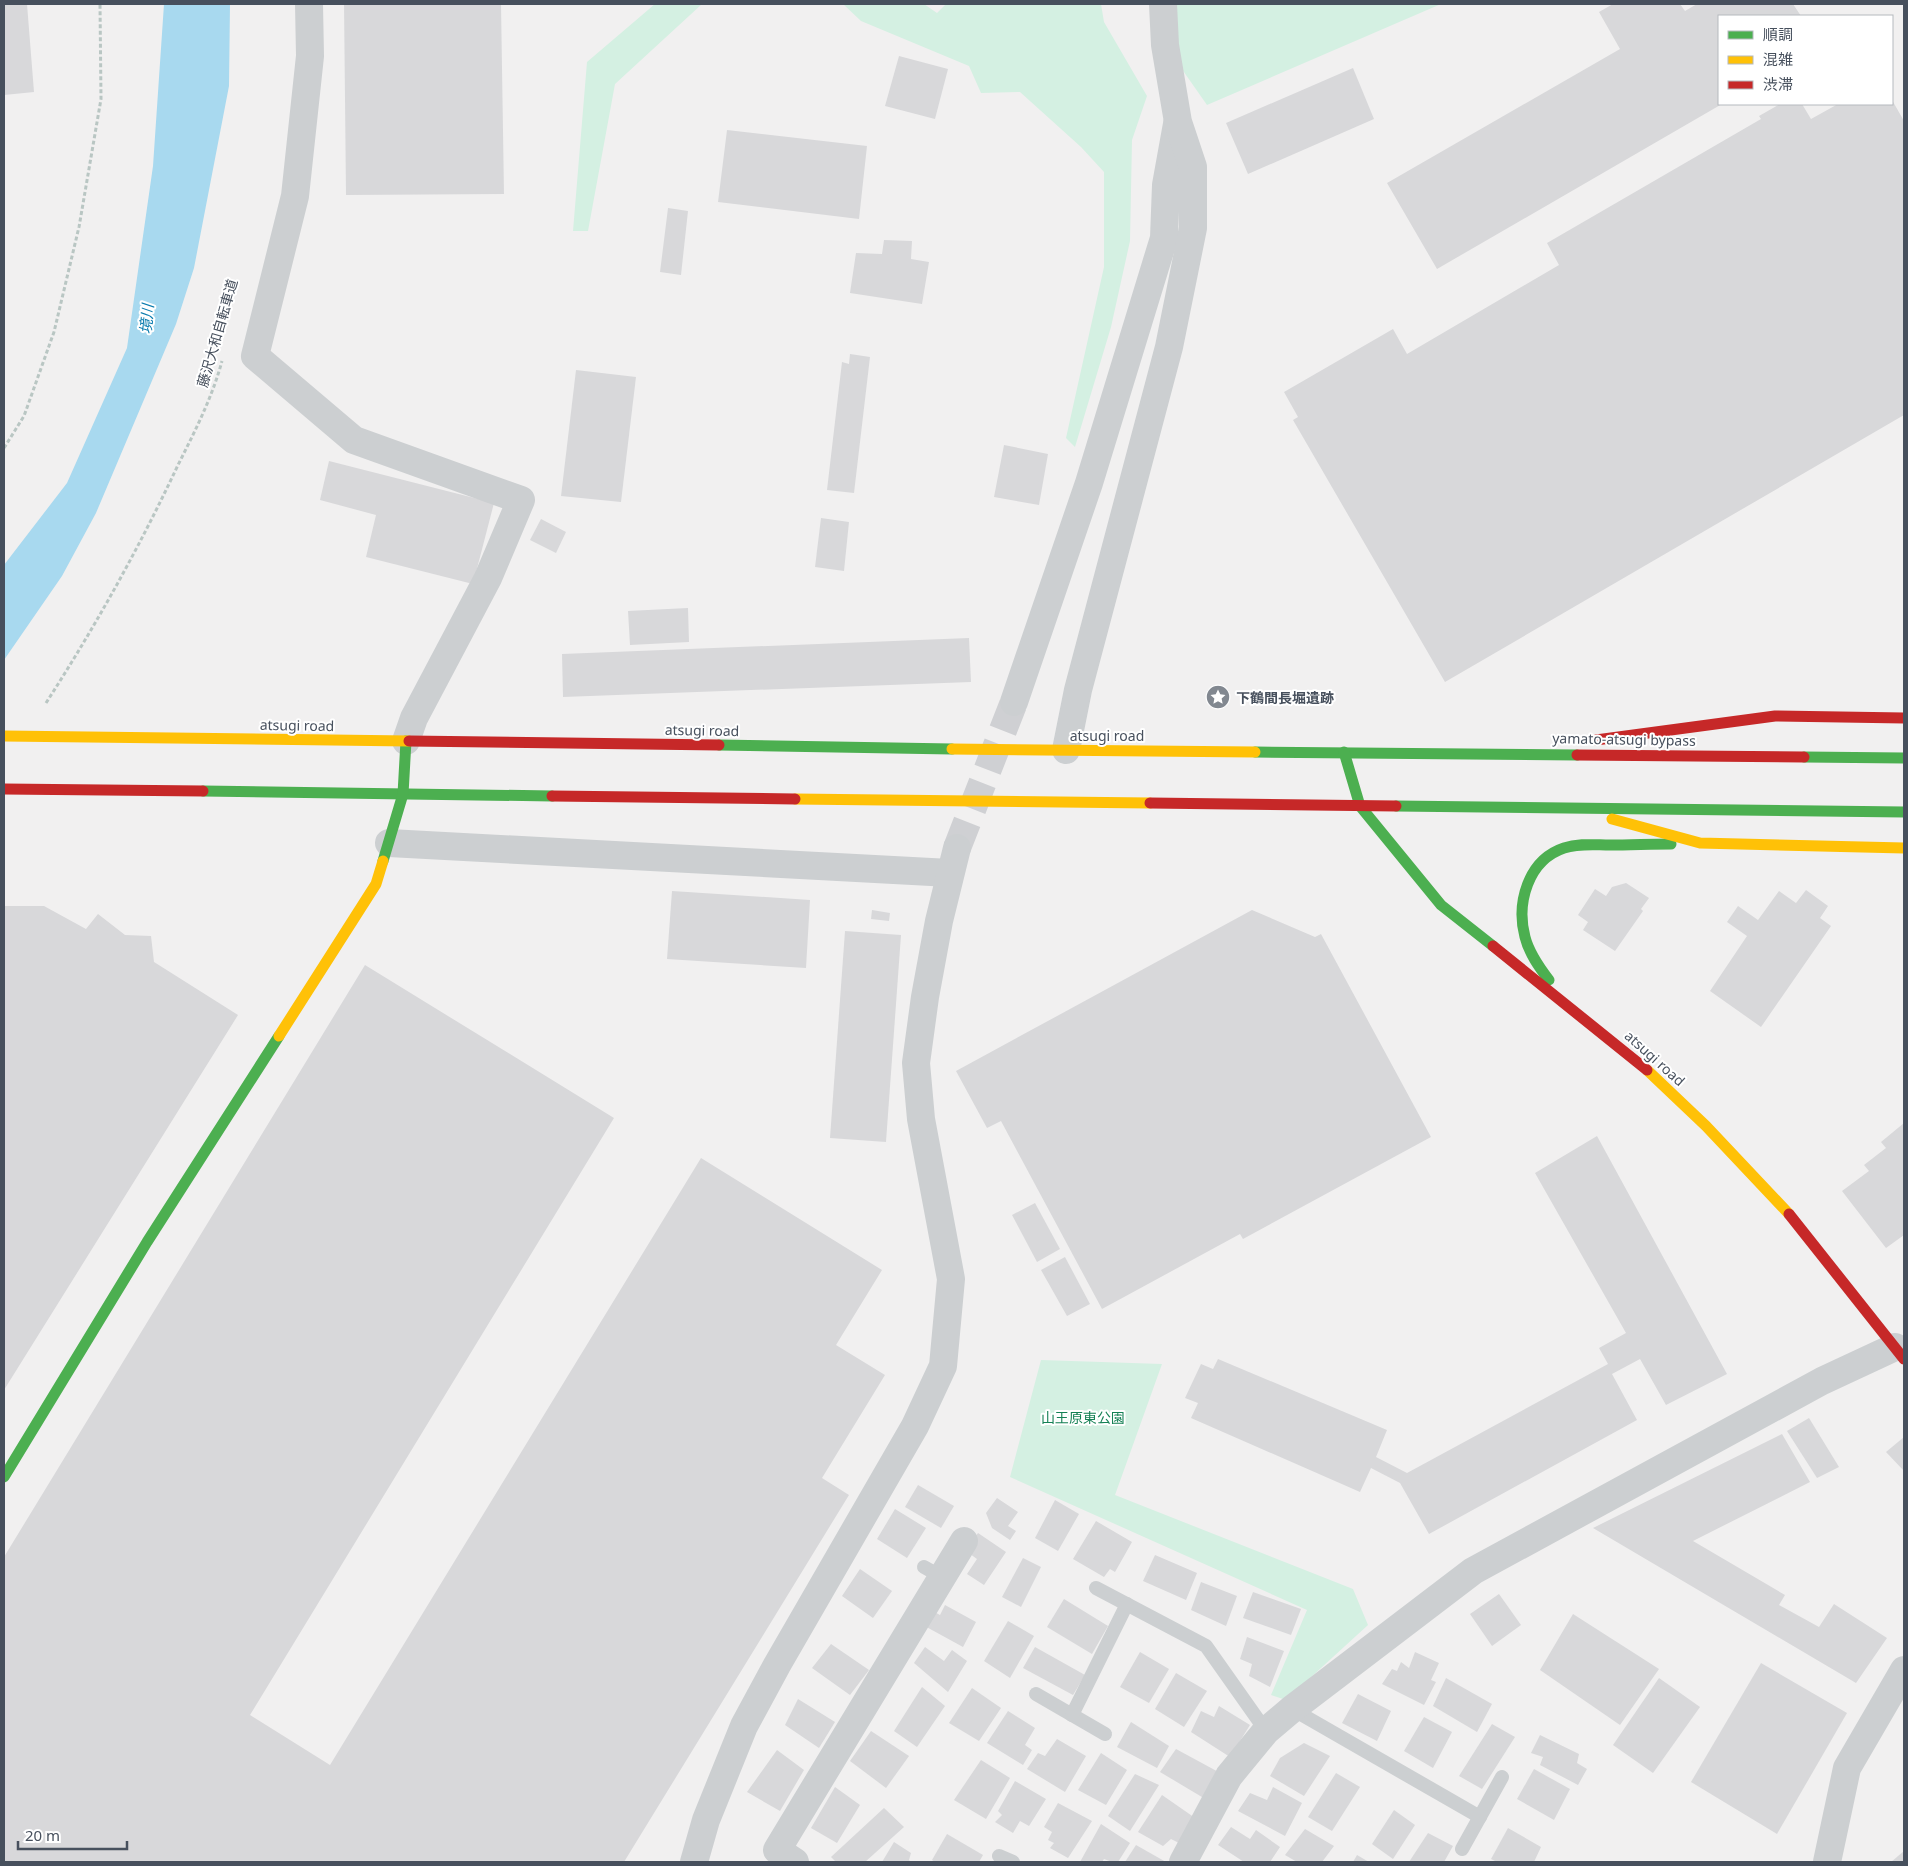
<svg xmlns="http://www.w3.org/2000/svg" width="1908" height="1866" viewBox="0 0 1908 1866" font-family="'Noto Sans','Noto Sans JP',sans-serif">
  <rect width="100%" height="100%" fill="#f1f0f0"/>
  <g fill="#d4f0e2">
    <polygon points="655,4 702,4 615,84 588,231 573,231 587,62"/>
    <polygon points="843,4 924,4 937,13 946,4 1101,4 1104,22 1147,96 1132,140 1130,241 1111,327 1075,447 1066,438 1104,267 1104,172 1081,147 1020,92 981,93 969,66 861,21"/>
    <polygon points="1164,4 1441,4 1207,105 1165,45"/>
    <polygon points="1041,1360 1162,1364 1115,1495 1353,1589 1368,1625 1286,1700 1271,1695 1307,1610 1010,1477"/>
  </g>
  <polygon fill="#a8d9ef" points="164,4 230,4 229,86 194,268 176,324 96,513 62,576 4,660 4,565 67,483 127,348 153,166"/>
  <g fill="#d8d8da">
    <polygon points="4,4 27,4 34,92 4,95"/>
    <polygon points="344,4 501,4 504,194 346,195"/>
    <polygon points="1613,4 1680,4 1685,11 1697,4 1793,4 1801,16 1719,16 1719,104 1722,104 1437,269 1387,183 1620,49 1599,12"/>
    <polygon points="899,56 948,69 935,119 885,106"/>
    <polygon points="1353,68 1374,119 1248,174 1226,123"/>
    <polygon points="1892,100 1904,121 1904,415 1445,682 1293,420 1298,417 1284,392 1393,329 1407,354 1559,265 1547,243 1761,119 1759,116 1780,104 1802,104 1811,119 1838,104 1892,104"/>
    <polygon points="727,130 867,146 859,219 718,202"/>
    <polygon points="668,208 688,211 681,275 660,272"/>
    <polygon points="884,240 912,241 911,259 929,262 922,304 850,293 856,253 882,254"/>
    <polygon points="850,354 870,357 854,493 827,490 842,362 849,364"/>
    <polygon points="576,370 636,377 621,502 561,496"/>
    <polygon points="1004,445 1048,454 1039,505 994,497"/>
    <polygon points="329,461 494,503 473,584 366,557 376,515 320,500"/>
    <polygon points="821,518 849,522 844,571 815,567"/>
    <polygon points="541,519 566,532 556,553 530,540"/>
    <polygon points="688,608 689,642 630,645 628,611"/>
    <polygon points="969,638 971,682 563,697 562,654"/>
    <polygon points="1626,883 1649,898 1641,909 1643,911 1615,951 1583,930 1588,922 1578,915 1595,889 1606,896 1612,887"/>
    <polygon points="1806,890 1828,906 1820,918 1831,926 1761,1027 1710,991 1747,936 1727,922 1738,906 1758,920 1779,891 1796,903"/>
    <polygon points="672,891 810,900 806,968 667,959"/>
    <polygon points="4,906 44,906 86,929 98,914 125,935 151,936 154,962 238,1015 4,1390"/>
    <polygon points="872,910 890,913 889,921 871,919"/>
    <polygon points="1252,910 1315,937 1321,934 1431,1137 1243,1239 1240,1234 1102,1309 1001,1121 987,1128 956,1071"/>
    <polygon points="845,931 901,935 886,1142 830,1138"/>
    <polygon points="365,965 614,1118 250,1715 330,1765 701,1158 882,1270 836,1345 885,1375 822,1478 849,1495 624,1862 4,1862 4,1557"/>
    <polygon points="1904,1123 1904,1235 1886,1248 1842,1191 1869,1171 1864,1165 1886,1148 1881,1142"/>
    <polygon points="1597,1136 1727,1374 1666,1405 1640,1359 1612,1374 1637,1420 1429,1534 1400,1483 1371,1468 1360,1492 1191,1418 1198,1403 1185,1398 1201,1364 1213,1369 1218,1359 1387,1430 1376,1457 1407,1473 1608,1364 1599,1348 1626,1333 1535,1173"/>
    <polygon points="1035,1203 1060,1249 1037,1262 1012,1215"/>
    <polygon points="1065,1257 1090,1304 1067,1316 1041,1270"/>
    <polygon points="1809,1418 1839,1467 1817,1478 1787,1431"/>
    <polygon points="1782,1434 1810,1482 1693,1541 1785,1595 1779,1605 1819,1627 1834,1604 1887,1638 1856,1683 1593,1528"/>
    <polygon points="1904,1437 1904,1471 1886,1452"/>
    <polygon points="918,1485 954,1506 941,1528 905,1507"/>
    <polygon points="997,1498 1018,1512 1008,1526 1016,1531 1010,1540 992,1528 986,1513"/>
    <polygon points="1055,1500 1079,1514 1058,1551 1035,1538"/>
    <polygon points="895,1509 926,1528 907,1558 877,1539"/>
    <polygon points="1096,1521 1132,1542 1115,1572 1110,1569 1104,1577 1073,1559"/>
    <polygon points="978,1533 1006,1552 984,1585 967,1574 977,1559 966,1551"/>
    <polygon points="1155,1555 1197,1573 1186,1600 1143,1581"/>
    <polygon points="1023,1558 1041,1567 1021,1607 1002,1597"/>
    <polygon points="860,1569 892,1591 873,1618 842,1596"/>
    <polygon points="1201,1582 1237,1596 1226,1626 1191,1610"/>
    <polygon points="1253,1592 1301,1609 1291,1635 1243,1618"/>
    <polygon points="1499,1594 1521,1625 1492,1646 1470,1614"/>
    <polygon points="1064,1599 1108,1626 1092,1654 1047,1627"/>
    <polygon points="945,1605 976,1622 963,1647 921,1624 929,1609 940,1615"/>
    <polygon points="1573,1614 1659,1669 1620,1725 1540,1670"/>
    <polygon points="1008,1621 1034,1636 1010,1678 984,1661"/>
    <polygon points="1247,1637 1284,1651 1270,1687 1249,1676 1252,1664 1240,1659"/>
    <polygon points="831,1644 869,1670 850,1695 812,1668"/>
    <polygon points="925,1647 944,1661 952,1650 967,1661 948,1692 914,1663"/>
    <polygon points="1035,1647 1085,1675 1073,1695 1023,1668"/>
    <polygon points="1140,1652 1169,1669 1149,1703 1120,1687"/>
    <polygon points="1415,1652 1439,1663 1431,1680 1436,1682 1424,1705 1382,1684 1392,1669 1397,1671 1401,1662 1409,1668"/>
    <polygon points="1761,1663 1847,1713 1777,1834 1691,1782"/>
    <polygon points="1176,1673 1207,1691 1184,1727 1155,1709"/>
    <polygon points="1446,1678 1492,1704 1477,1732 1433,1706"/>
    <polygon points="1659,1678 1700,1707 1653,1773 1613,1745"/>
    <polygon points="922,1687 945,1706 917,1747 894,1731"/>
    <polygon points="972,1688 1001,1708 979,1741 949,1723"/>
    <polygon points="1358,1694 1391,1711 1377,1741 1342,1723"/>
    <polygon points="798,1699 835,1722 819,1748 785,1725"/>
    <polygon points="1219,1706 1250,1725 1230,1757 1191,1732 1201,1711 1214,1717"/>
    <polygon points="1008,1711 1035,1728 1025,1745 1032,1750 1023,1765 987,1743"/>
    <polygon points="1424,1717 1452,1732 1433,1768 1404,1751"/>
    <polygon points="1131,1722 1169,1746 1157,1768 1117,1747"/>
    <polygon points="1492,1724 1515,1737 1482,1789 1459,1776"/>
    <polygon points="871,1731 909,1756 886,1788 850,1761"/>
    <polygon points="1540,1735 1579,1754 1577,1763 1587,1769 1578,1785 1540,1765 1543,1757 1531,1753"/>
    <polygon points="1057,1739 1086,1756 1065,1792 1027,1769 1038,1753 1045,1756"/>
    <polygon points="1304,1743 1330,1756 1304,1796 1270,1776 1280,1758"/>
    <polygon points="1176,1749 1224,1775 1207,1800 1160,1772"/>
    <polygon points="777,1750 804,1770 780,1811 747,1792"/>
    <polygon points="1101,1753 1127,1770 1106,1805 1078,1790"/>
    <polygon points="981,1760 1010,1778 986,1819 954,1800"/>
    <polygon points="1534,1769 1570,1789 1554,1820 1517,1799"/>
    <polygon points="1336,1773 1360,1787 1332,1831 1308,1817"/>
    <polygon points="1135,1774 1159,1785 1130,1831 1108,1816"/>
    <polygon points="1015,1781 1046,1799 1029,1826 1020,1821 1013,1833 995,1822 1002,1815 998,1811"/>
    <polygon points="835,1787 860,1805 837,1843 811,1828"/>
    <polygon points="1273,1787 1302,1803 1285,1836 1238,1811 1250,1793 1267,1800"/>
    <polygon points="1162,1795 1198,1820 1181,1844 1171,1839 1163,1846 1138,1832"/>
    <polygon points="1058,1803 1092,1821 1068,1858 1050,1848 1054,1843 1048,1840 1052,1832 1044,1827"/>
    <polygon points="884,1808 904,1827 865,1862 836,1862 831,1857"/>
    <polygon points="1394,1810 1415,1825 1393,1859 1372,1844"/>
    <polygon points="1101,1824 1130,1843 1118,1862 1112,1862 1104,1859 1102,1862 1080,1862"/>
    <polygon points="1231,1827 1250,1839 1256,1830 1280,1847 1270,1862 1244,1862 1218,1845"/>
    <polygon points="1508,1828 1541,1847 1534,1862 1497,1862 1491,1859"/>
    <polygon points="1305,1829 1334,1846 1322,1862 1297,1862 1285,1855"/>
    <polygon points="1428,1833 1453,1846 1444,1862 1409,1862"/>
    <polygon points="947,1834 983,1855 979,1862 935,1862 932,1860"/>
    <polygon points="894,1842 911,1853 909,1860 911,1862 882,1862"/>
    <polygon points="1136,1845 1166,1862 1125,1862"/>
    <polygon points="1904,1851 1904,1862 1891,1862"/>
    <polygon points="1357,1855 1369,1862 1353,1862"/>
  </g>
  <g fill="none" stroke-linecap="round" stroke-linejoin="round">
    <polyline stroke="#cfd0d3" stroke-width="28" stroke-dasharray="28 14" stroke-linecap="butt" points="957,848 1014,702"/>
    <g stroke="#b9c6c3" stroke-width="3" stroke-dasharray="4 2.5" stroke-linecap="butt">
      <polyline points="4,448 24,416 54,332 79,227 101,99 100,4"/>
      <path d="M 46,703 C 95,627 139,548 178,465 C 195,431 212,398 222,361"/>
    </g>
    <g stroke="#cccfd1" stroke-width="14">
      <polyline points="924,1567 942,1577"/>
      <polyline points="1096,1588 1206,1646 1266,1731"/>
      <polyline points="1036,1694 1105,1734"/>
      <polyline points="1292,1709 1480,1817"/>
      <polyline points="1072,1715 1127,1604"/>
      <polyline points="1462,1849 1502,1777"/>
      <polyline points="999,1856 1013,1862"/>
    </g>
    <g stroke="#cccfd1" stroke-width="28">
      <polyline points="309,4 310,56 295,196 255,356 354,440 521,500 488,578 414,718 406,741"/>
      <polyline points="1014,702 1089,483 1164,238 1166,185 1177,124"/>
      <polyline points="1066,750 1078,690 1169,347 1193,228 1193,167 1178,122 1165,45 1163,4"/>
      <polyline points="389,843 950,873"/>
      <polyline points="694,1862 706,1820 744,1726 777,1665 915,1426 943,1366 951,1279 921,1119 916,1063 925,997 939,921 957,848"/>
      <polyline points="795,1862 777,1850 964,1541"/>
      <polyline points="1183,1862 1229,1776 1266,1731 1292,1709 1473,1571 1822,1381 1895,1347"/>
      <polyline points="1827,1862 1847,1768 1904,1670"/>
    </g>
    <g stroke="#4caf50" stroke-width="11">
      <polyline points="719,745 952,749"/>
      <polyline points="1255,752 1577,755"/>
      <polyline points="1344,752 1360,806 1441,905 1493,946"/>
      <polyline points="1804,757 1904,758"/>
      <polyline points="203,791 552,796"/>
      <polyline points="1396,806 1904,812"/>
      <polyline points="383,861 403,794 406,741"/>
      <path d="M 1549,980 C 1539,967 1529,953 1525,937 C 1516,903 1528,860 1564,848 C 1579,843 1595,845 1610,845 C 1630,845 1651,844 1671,844"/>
      <polyline points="4,1477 147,1242 279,1036"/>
    </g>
    <g stroke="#ffc107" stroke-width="11">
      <polyline points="4,736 409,741"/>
      <polyline points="952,749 1255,752"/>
      <polyline points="795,799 1150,803"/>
      <polyline points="1612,819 1700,843 1904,848"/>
      <polyline points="279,1036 376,884 383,861"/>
      <polyline points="1647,1070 1706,1126 1789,1214"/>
    </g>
    <g stroke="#c62828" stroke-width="11">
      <polyline points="1596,740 1775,716 1904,718"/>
      <polyline points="409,741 719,745"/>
      <polyline points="1577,755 1804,757"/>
      <polyline points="4,789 203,791"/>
      <polyline points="552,796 795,799"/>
      <polyline points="1150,803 1396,806"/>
      <polyline points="1493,946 1647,1070"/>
      <polyline points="1789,1214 1904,1359"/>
    </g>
  </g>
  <defs>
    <g id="sight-disc" transform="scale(1.25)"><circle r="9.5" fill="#828890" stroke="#fff"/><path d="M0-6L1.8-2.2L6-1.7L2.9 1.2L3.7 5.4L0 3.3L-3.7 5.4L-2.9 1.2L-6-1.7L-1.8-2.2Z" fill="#fff"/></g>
  </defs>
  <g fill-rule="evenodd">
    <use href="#sight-disc" x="1218" y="697"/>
  </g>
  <g text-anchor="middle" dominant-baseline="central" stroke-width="4" stroke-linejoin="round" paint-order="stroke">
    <g font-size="14" fill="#47505d" stroke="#fff">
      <text transform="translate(217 333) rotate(-74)">藤沢大和自転車道</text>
      <text transform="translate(297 725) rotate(1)">atsugi road</text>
      <text transform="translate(702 730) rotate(1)">atsugi road</text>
      <text x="1107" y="735">atsugi road</text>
      <text transform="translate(1624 739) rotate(1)">yamato-atsugi bypass</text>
      <text transform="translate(1655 1058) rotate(42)">atsugi road</text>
    </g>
    <g font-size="14" font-weight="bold" fill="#47505d" stroke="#fff" text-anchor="start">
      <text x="1236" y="697">下鶴間長堀遺跡</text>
    </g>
    <g font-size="14" fill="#158155" stroke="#fff">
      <text x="1083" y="1417">山王原東公園</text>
    </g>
    <g font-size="15" font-style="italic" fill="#097bae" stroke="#fff">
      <text transform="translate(146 319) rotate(-85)">境川</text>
    </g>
  </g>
  <rect width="1908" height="1866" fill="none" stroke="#47505d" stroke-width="10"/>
  <rect x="1718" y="15" width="175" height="90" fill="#ffffff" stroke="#b5b9be"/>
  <rect x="1728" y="31" width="25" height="8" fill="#4caf50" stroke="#b5b9be"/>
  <text x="1763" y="40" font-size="15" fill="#47505d">順調</text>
  <rect x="1728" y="56" width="25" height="8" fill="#ffc107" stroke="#b5b9be"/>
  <text x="1763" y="65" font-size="15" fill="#47505d">混雑</text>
  <rect x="1728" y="81" width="25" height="8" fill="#c62828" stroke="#b5b9be"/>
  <text x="1763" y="90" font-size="15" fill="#47505d">渋滞</text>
  <path d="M18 1841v8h109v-8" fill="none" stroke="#47505d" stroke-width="2.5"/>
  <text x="25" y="1841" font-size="15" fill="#47505d" stroke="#ffffff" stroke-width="4" paint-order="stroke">20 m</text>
</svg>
